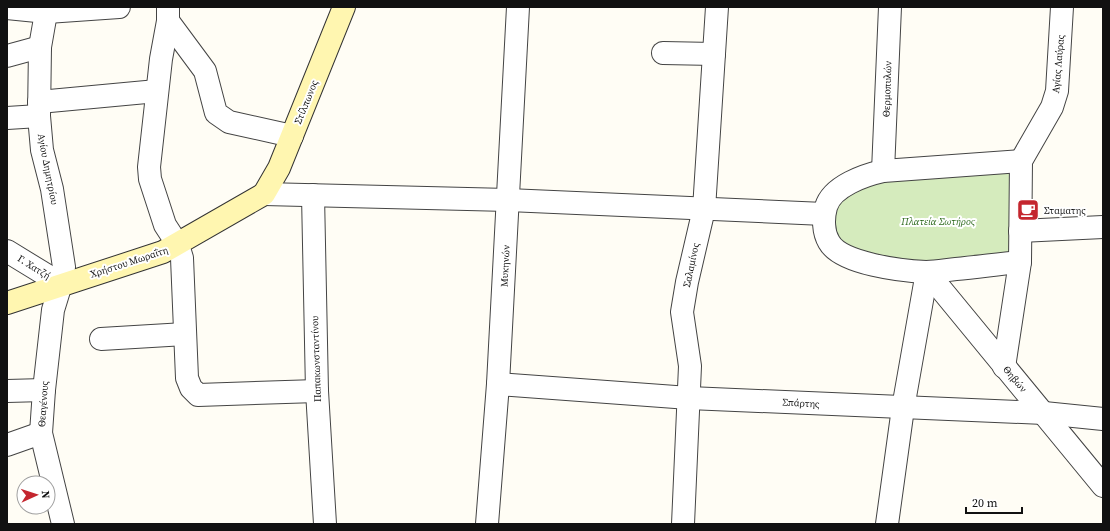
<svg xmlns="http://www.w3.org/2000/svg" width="1110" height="531" viewBox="0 0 1110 531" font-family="'Source Serif 4',serif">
  <rect width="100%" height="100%" fill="#fffdf5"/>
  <polygon fill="#d5ebbd" points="1016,168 1017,260 893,268 835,240 833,203 858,182"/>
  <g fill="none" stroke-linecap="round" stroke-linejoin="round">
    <g stroke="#444" stroke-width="24">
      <g id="street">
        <polyline points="47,7 40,47 39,116 42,150 52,189 64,267 61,284 53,310 44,390 41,433 63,524"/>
        <polyline points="168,7 168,21 161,59 149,167 150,179 165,225 178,245 182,258 187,378 191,388 198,395 317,391"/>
        <polyline points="7,8 47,12 119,7"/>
        <polyline points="168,21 205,71 216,113 229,122 292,136"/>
        <polyline points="663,53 714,54"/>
        <polyline points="7,56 40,47"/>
        <polyline points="39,102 157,91"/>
        <polyline points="7,118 39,116"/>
        <polyline points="883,171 890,7"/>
        <polyline points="264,194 508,200 824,214"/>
        <polyline points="313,195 317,391 325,524"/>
        <polyline points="1020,231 1103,227"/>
        <polyline points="7,251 61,284"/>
        <path d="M 1020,262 C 999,264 977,267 956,269 C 946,270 936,272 926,272 C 903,271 841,264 829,242 C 823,232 823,218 826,207 C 832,186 865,175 883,171 L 1021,161"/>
        <polyline points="927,272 1103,486"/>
        <polyline points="101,339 185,334"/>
        <polyline points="1004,367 1020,262 1021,161 1052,107 1057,91 1062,7"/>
        <polyline points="498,384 689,398 1044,413 1103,419"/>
        <polyline points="7,391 44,390"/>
        <polyline points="7,445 41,433"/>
        <polyline points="487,524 498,384 518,7"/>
        <polyline points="683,524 690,366 682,312 687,282 704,209 717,7"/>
        <polyline points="887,524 903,408 927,272"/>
      </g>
    </g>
    <g stroke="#333" stroke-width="24">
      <polyline id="secondary" points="7,303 163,252 264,194 279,168 344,7"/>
    </g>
    <use href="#street" stroke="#fff" stroke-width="22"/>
    <use href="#secondary" stroke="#fff6b0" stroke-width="22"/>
  </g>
  <defs>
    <g id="cafe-square" transform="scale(1.15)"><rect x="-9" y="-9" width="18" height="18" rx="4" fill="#c4262e" stroke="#fff"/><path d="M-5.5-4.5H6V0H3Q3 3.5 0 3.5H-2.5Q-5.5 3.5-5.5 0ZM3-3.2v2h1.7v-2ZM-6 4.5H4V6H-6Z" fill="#fff"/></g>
  </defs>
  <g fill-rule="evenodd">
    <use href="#cafe-square" x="1028" y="210"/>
  </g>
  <g text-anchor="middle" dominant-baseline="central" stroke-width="4" stroke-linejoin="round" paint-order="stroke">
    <g font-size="10" fill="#111" stroke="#fff">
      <text transform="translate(1058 64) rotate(-85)">Αγίας Λαύρας</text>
      <text transform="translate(887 89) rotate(-88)">Θερμοπυλών</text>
      <text transform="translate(306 102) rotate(-68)">Στίλπωνος</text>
      <text transform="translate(48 169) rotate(79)">Αγίου Δημητρίου</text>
      <text transform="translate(129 262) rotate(-18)">Χρήστου Μωραΐτη</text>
      <text transform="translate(691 265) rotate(-78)">Σαλαμίνος</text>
      <text transform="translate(505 266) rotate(-87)">Μυκηνών</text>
      <text transform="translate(34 267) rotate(32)">Γ. Χατζή</text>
      <text transform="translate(316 359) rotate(-92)">Παπακωνσταντίνου</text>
      <text transform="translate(1015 379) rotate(50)">Θηβών</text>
      <text transform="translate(801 403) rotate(3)">Σπάρτης</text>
      <text transform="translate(43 404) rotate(-86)">Θεαγένους</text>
    </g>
    <g font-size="10" fill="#111" stroke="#fff" text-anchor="start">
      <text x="1044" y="210">Σταματης</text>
    </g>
    <g font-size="10" font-style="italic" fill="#2f6b1f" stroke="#fff">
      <text x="938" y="221">Πλατεία Σωτήρος</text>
    </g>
  </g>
  <rect width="1110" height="531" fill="none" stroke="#111111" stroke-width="16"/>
  <g transform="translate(36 495) rotate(87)"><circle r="19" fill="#ffffff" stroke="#a0a0a0"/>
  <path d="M0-3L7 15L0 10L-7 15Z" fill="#c4262e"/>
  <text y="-6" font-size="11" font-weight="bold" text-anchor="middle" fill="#111111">N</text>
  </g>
  <path d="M966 507v6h56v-6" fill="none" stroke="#111111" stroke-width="2"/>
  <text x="972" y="507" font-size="12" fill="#111111" stroke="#ffffff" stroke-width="3" paint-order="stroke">20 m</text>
</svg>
